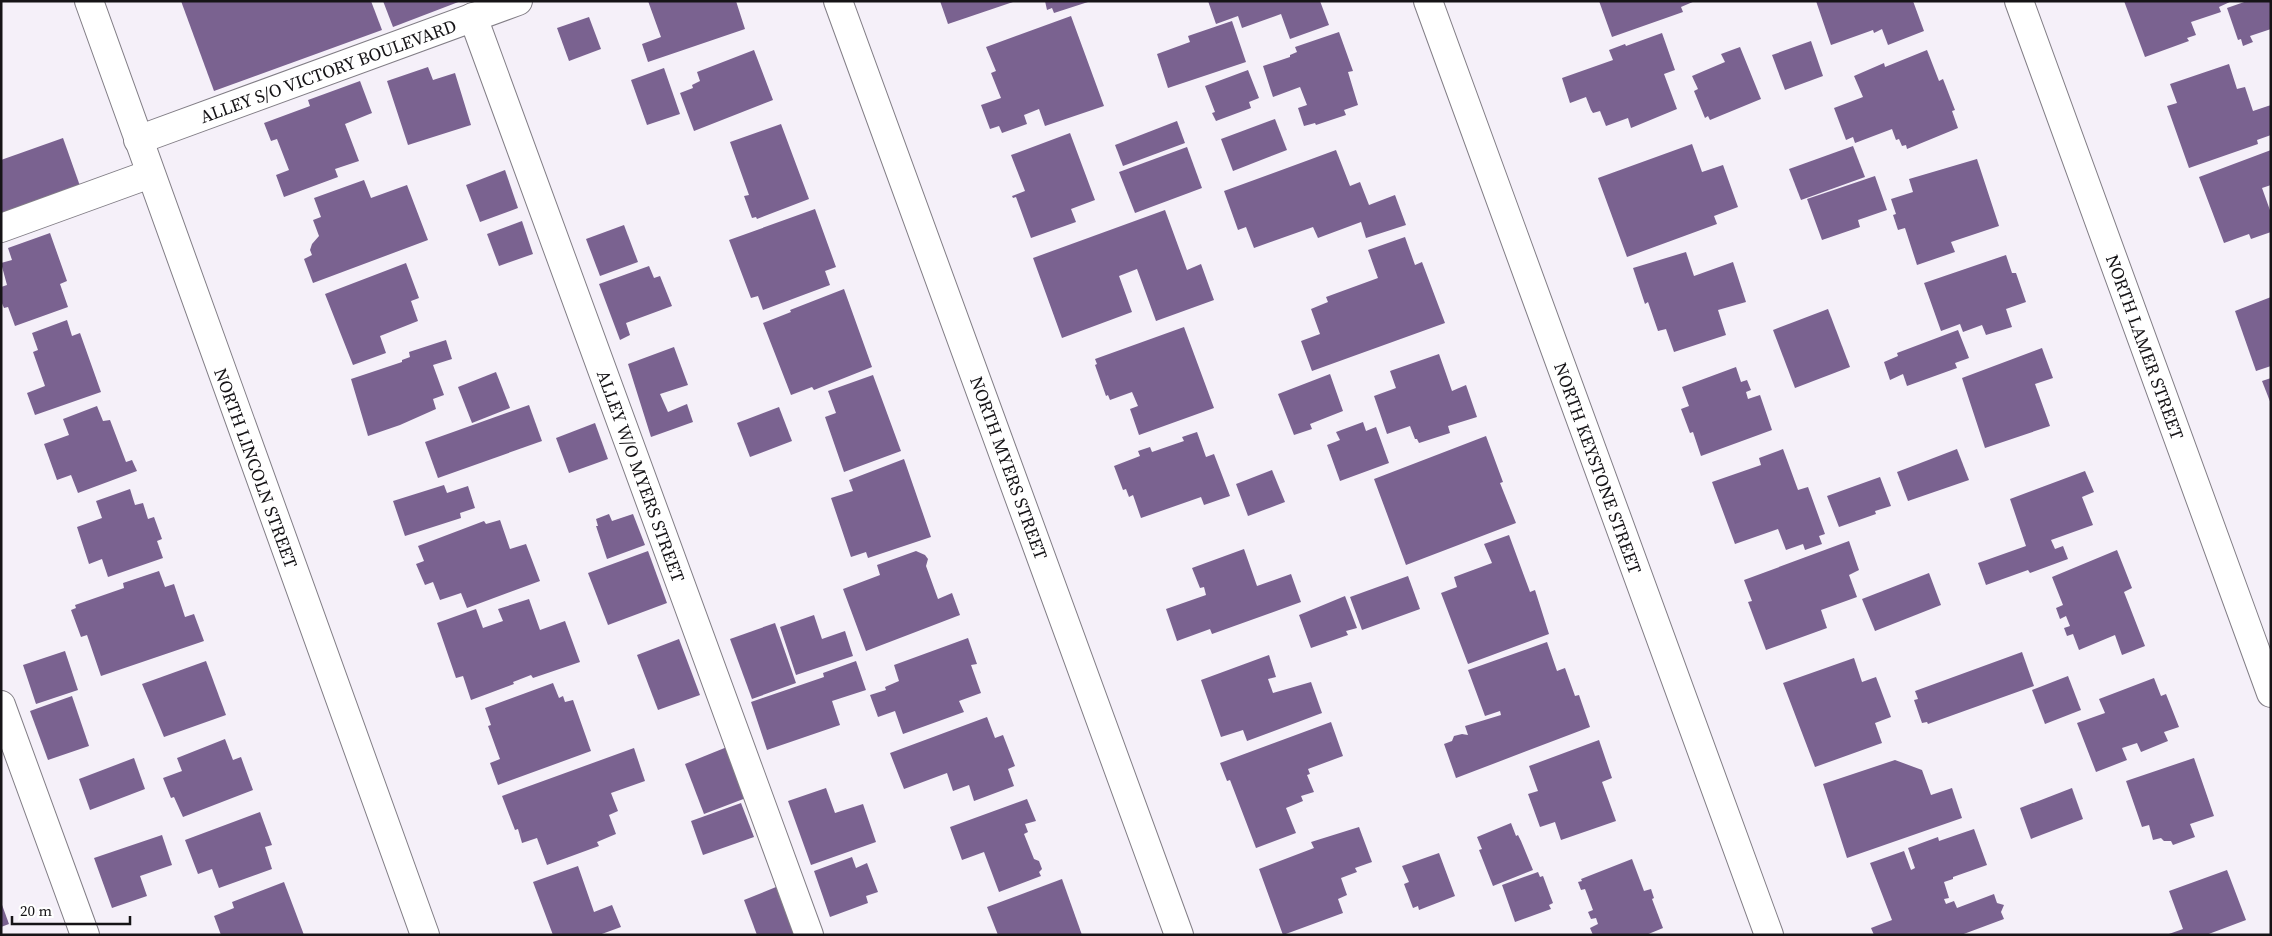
<svg xmlns="http://www.w3.org/2000/svg" width="2272" height="936" viewBox="0 0 2272 936" font-family="'Source Serif 4',serif">
  <rect width="100%" height="100%" fill="#f5f0f9"/>
  <g fill="#7a6290">
    <polygon points="181,1 371,1 382,30 214,91"/>
    <polygon points="383,1 461,1 393,27"/>
    <polygon points="648,1 736,1 745,29 648,62 642,44 661,37"/>
    <polygon points="940,1 1013,1 1013,2 948,24"/>
    <polygon points="1045,1 1088,1 1088,2 1054,13 1052,8 1047,10"/>
    <polygon points="1208,1 1320,1 1329,25 1290,39 1281,14 1242,28 1238,16 1216,24"/>
    <polygon points="1599,1 1695,1 1681,7 1683,12 1612,37"/>
    <polygon points="1816,1 1913,1 1924,31 1888,45 1882,29 1874,33 1873,30 1831,45"/>
    <polygon points="2124,1 2232,1 2219,7 2221,12 2191,22 2196,35 2187,38 2189,41 2145,57"/>
    <polygon points="2247,1 2271,1 2271,29 2250,36 2253,42 2243,46 2241,39 2238,40 2227,8"/>
    <polygon points="1071,16 1104,106 1045,126 1039,109 1024,115 1027,124 1002,133 999,126 990,129 981,105 1001,98 991,73 996,71 986,47"/>
    <polygon points="589,17 601,49 569,61 557,28"/>
    <polygon points="1232,21 1246,62 1168,88 1157,54 1190,42 1188,36"/>
    <polygon points="1339,32 1353,71 1348,72 1358,105 1344,110 1346,115 1316,125 1315,123 1304,126 1298,108 1307,105 1300,87 1273,97 1263,66 1290,57 1290,55 1297,52 1295,47"/>
    <polygon points="1662,33 1675,70 1664,74 1677,109 1631,128 1628,118 1606,126 1600,111 1593,113 1591,110 1586,97 1570,103 1562,78 1613,60 1609,50 1625,44 1626,46"/>
    <polygon points="1811,41 1823,76 1785,90 1772,55"/>
    <polygon points="1740,47 1761,99 1710,120 1708,116 1705,118 1694,91 1698,89 1692,76 1725,62 1721,54"/>
    <polygon points="754,50 773,100 694,131 680,93 693,88 692,85 700,81 697,72"/>
    <polygon points="1927,50 1939,81 1943,79 1955,110 1952,111 1958,128 1907,149 1906,145 1902,146 1899,139 1896,140 1892,129 1855,143 1853,137 1846,140 1834,108 1863,97 1854,76 1884,63 1885,67"/>
    <polygon points="2229,64 2237,89 2245,87 2253,111 2271,105 2271,135 2257,140 2258,144 2189,168 2167,106 2177,103 2170,84"/>
    <polygon points="428,67 433,80 455,73 471,125 408,145 387,81"/>
    <polygon points="664,68 680,114 647,125 631,80"/>
    <polygon points="1248,70 1259,98 1249,102 1251,108 1216,121 1212,113 1215,112 1205,86"/>
    <polygon points="360,81 372,113 345,124 359,161 335,169 338,177 284,197 276,175 289,170 277,139 271,141 264,123 310,106 308,100"/>
    <polygon points="1275,119 1287,150 1233,171 1221,139"/>
    <polygon points="1177,121 1185,143 1123,166 1115,145"/>
    <polygon points="781,124 809,199 757,219 756,217 752,218 744,196 749,195 730,142"/>
    <polygon points="1070,133 1095,200 1071,209 1076,222 1031,238 1016,197 1013,198 1012,196 1025,191 1011,155"/>
    <polygon points="63,138 80,186 1,213 1,160"/>
    <polygon points="1692,144 1702,172 1723,165 1738,207 1714,216 1717,224 1627,257 1598,178"/>
    <polygon points="1853,146 1865,177 1801,200 1789,169"/>
    <polygon points="1187,147 1202,188 1135,213 1119,172"/>
    <polygon points="1336,150 1350,186 1360,182 1369,205 1395,195 1406,225 1366,238 1361,222 1318,238 1313,227 1254,248 1246,227 1238,230 1224,191"/>
    <polygon points="2271,150 2271,185 2262,188 2271,213 2271,232 2251,239 2249,234 2224,243 2199,177"/>
    <polygon points="1977,159 1999,226 1951,242 1955,252 1917,265 1905,228 1898,230 1893,215 1896,214 1891,199 1913,192 1909,179"/>
    <polygon points="505,170 518,208 480,222 466,185"/>
    <polygon points="1875,176 1887,210 1858,220 1860,227 1822,240 1807,199"/>
    <polygon points="364,180 371,198 407,185 428,240 313,283 304,259 312,255 310,250 312,244 319,236 313,220 321,217 314,198"/>
    <polygon points="815,209 836,267 825,271 830,285 763,310 758,296 751,298 729,240"/>
    <polygon points="1165,210 1187,270 1201,264 1214,300 1156,321 1137,269 1119,276 1132,312 1062,338 1033,258"/>
    <polygon points="522,221 533,254 499,266 487,234"/>
    <polygon points="624,225 638,262 600,276 586,239"/>
    <polygon points="50,233 67,281 60,284 68,307 15,326 8,307 4,308 1,301 1,287 7,285 1,263 12,260 8,248"/>
    <polygon points="1405,237 1415,265 1422,262 1445,323 1312,371 1301,341 1320,334 1311,309 1328,302 1326,297 1378,278 1368,250"/>
    <polygon points="1686,252 1694,276 1733,262 1746,302 1718,310 1726,335 1674,352 1666,329 1658,331 1648,302 1645,304 1633,268"/>
    <polygon points="2006,255 2012,273 2016,273 2026,302 2006,309 2012,327 1986,335 1982,325 1963,332 1960,324 1941,331 1924,283"/>
    <polygon points="406,263 419,298 411,301 418,321 380,336 386,353 353,365 325,294"/>
    <polygon points="649,266 654,278 660,276 672,306 626,323 630,335 620,340 599,284"/>
    <polygon points="844,289 872,367 814,390 812,387 791,395 763,323 791,312 790,310"/>
    <polygon points="2271,297 2271,366 2256,371 2235,311"/>
    <polygon points="1828,309 1850,367 1795,388 1773,330"/>
    <polygon points="67,320 72,336 80,333 101,392 35,415 27,393 45,386 33,352 38,350 32,333"/>
    <polygon points="1184,327 1214,408 1139,435 1130,409 1138,406 1132,392 1110,400 1108,395 1106,396 1095,365 1097,364 1095,359"/>
    <polygon points="1958,330 1969,358 1955,363 1957,368 1907,386 1903,374 1890,380 1884,362 1898,356 1897,353"/>
    <polygon points="446,340 452,359 433,365 444,395 433,399 436,409 400,425 368,436 351,379 402,362 402,360 410,357 409,352"/>
    <polygon points="674,347 688,385 660,394 668,412 687,404 693,422 651,437 628,364"/>
    <polygon points="2042,348 2053,378 2035,384 2050,426 1985,448 1962,378"/>
    <polygon points="1439,354 1452,391 1466,385 1477,417 1448,426 1450,433 1419,443 1417,439 1415,439 1410,426 1387,434 1374,396 1396,388 1390,371"/>
    <polygon points="1736,367 1741,382 1747,380 1751,390 1746,392 1748,399 1760,395 1772,430 1701,456 1693,432 1690,433 1681,409 1689,406 1682,387"/>
    <polygon points="496,372 510,408 472,423 458,387"/>
    <polygon points="1330,374 1343,411 1310,424 1312,429 1294,435 1278,394"/>
    <polygon points="873,375 901,451 844,472 825,417 836,413 828,391"/>
    <polygon points="2271,378 2271,404 2262,381"/>
    <polygon points="529,405 542,441 438,478 425,442"/>
    <polygon points="97,406 103,421 110,420 126,462 132,460 137,471 78,493 71,475 57,480 44,444 69,435 63,419"/>
    <polygon points="779,407 792,441 750,457 737,423"/>
    <polygon points="1363,422 1366,431 1376,427 1389,463 1340,481 1327,445 1340,440 1336,432"/>
    <polygon points="595,423 608,459 569,473 556,438"/>
    <polygon points="1197,432 1206,457 1214,454 1230,496 1204,505 1201,497 1141,518 1133,495 1129,497 1126,489 1123,490 1114,466 1140,456 1138,451 1150,447 1152,452 1184,441 1182,437"/>
    <polygon points="1486,436 1503,482 1500,483 1516,523 1406,565 1374,479"/>
    <polygon points="1783,449 1798,490 1808,487 1825,534 1819,536 1822,544 1805,550 1803,544 1786,550 1778,529 1735,544 1712,482 1761,465 1759,458"/>
    <polygon points="1957,449 1969,480 1908,501 1897,472"/>
    <polygon points="904,459 931,537 868,558 866,552 851,557 831,498 853,491 849,480"/>
    <polygon points="1272,470 1285,502 1248,516 1236,484"/>
    <polygon points="2085,471 2094,492 2082,497 2093,525 2051,540 2055,549 2063,546 2068,559 2030,573 2028,570 1986,585 1978,563 2026,546 2010,499"/>
    <polygon points="1880,477 1891,506 1875,511 1876,514 1839,527 1827,496"/>
    <polygon points="444,485 447,493 468,486 475,508 460,513 461,518 405,536 393,501"/>
    <polygon points="130,489 135,505 143,503 148,519 154,517 162,539 157,541 163,558 108,577 102,559 89,564 77,527 102,518 96,501"/>
    <polygon points="609,514 612,521 633,514 645,545 607,559 596,526 598,526 596,519"/>
    <polygon points="500,520 510,549 526,544 540,581 467,608 461,593 440,600 433,582 425,585 416,564 424,561 418,546 484,521 486,524"/>
    <polygon points="1509,535 1530,592 1535,590 1549,634 1468,664 1441,593 1457,587 1454,577 1492,563 1484,544"/>
    <polygon points="1849,541 1859,570 1849,575 1857,597 1821,610 1827,628 1766,650 1748,602 1752,601 1744,580"/>
    <polygon points="1244,549 1257,586 1291,574 1301,602 1212,634 1210,629 1177,641 1166,609 1206,595 1204,587 1200,588 1192,568"/>
    <polygon points="2117,550 2132,588 2124,592 2145,646 2122,655 2115,635 2079,650 2073,634 2067,636 2064,628 2070,626 2066,616 2060,619 2056,608 2063,605 2052,577"/>
    <polygon points="648,551 667,603 608,625 588,573"/>
    <polygon points="916,551 925,555 928,559 926,566 938,599 952,593 960,615 866,651 843,589 880,575 877,565"/>
    <polygon points="159,571 165,587 174,584 185,617 194,614 204,641 101,676 87,635 81,637 71,610 76,608 75,605 124,588 123,583"/>
    <polygon points="1929,573 1941,605 1875,631 1862,599"/>
    <polygon points="1408,576 1420,609 1362,630 1350,597"/>
    <polygon points="1345,596 1357,628 1346,631 1348,635 1311,648 1299,615"/>
    <polygon points="529,599 540,630 565,621 580,662 533,678 531,675 513,682 514,684 471,700 463,676 456,678 437,623 476,609 483,628 503,621 498,609"/>
    <polygon points="814,615 822,639 845,631 853,656 796,675 780,627"/>
    <polygon points="775,623 796,683 752,699 730,639"/>
    <polygon points="968,638 977,664 971,665 981,693 959,701 964,712 903,734 895,711 878,717 870,695 886,690 885,687 899,681 894,665"/>
    <polygon points="679,639 700,695 658,710 637,655"/>
    <polygon points="1547,642 1557,671 1565,668 1575,696 1579,695 1590,727 1456,778 1444,744 1452,741 1454,736 1462,734 1468,735 1465,726 1501,715 1500,711 1485,716 1468,670"/>
    <polygon points="65,651 78,690 36,704 23,665"/>
    <polygon points="2022,652 2034,686 1928,724 1927,722 1922,723 1914,700 1918,699 1915,691"/>
    <polygon points="1269,655 1276,677 1268,679 1273,693 1311,682 1322,713 1247,741 1243,730 1221,737 1201,680"/>
    <polygon points="1854,658 1862,682 1876,677 1891,717 1875,723 1882,743 1815,767 1783,683"/>
    <polygon points="206,661 226,715 164,737 142,684"/>
    <polygon points="856,661 866,690 832,701 840,725 767,750 751,702 824,677 823,673"/>
    <polygon points="2068,676 2081,710 2045,724 2032,690"/>
    <polygon points="2154,678 2161,696 2166,694 2179,727 2164,732 2168,741 2141,752 2137,743 2122,748 2127,760 2096,772 2077,723 2105,713 2099,699"/>
    <polygon points="553,683 559,698 563,696 565,702 573,700 591,751 498,785 490,763 500,759 488,726 491,725 485,708"/>
    <polygon points="72,696 89,746 48,760 30,711"/>
    <polygon points="987,717 995,738 1003,735 1015,766 1008,769 1014,786 974,801 969,785 953,791 947,773 904,789 890,753"/>
    <polygon points="1331,722 1343,756 1308,769 1310,774 1307,775 1314,792 1301,796 1303,801 1286,808 1296,833 1256,848 1230,780 1227,781 1220,763"/>
    <polygon points="225,739 233,760 241,757 253,790 183,817 174,797 171,798 163,778 182,771 177,758"/>
    <polygon points="1599,740 1612,778 1602,782 1616,821 1561,840 1555,822 1540,827 1528,794 1538,791 1529,766"/>
    <polygon points="727,747 746,798 704,814 685,764"/>
    <polygon points="634,748 645,781 611,793 618,811 609,815 616,834 597,842 599,846 547,865 537,838 522,843 518,829 515,830 502,796"/>
    <polygon points="134,758 145,789 90,810 79,779"/>
    <polygon points="2194,758 2214,816 2190,824 2195,837 2173,845 2171,841 2164,841 2161,838 2153,840 2149,825 2142,827 2126,781"/>
    <polygon points="1895,760 1922,770 1931,795 1952,788 1962,818 1847,858 1823,784"/>
    <polygon points="826,788 835,813 863,804 876,842 811,865 788,801"/>
    <polygon points="2072,788 2083,819 2031,839 2020,808"/>
    <polygon points="1027,799 1036,821 1025,824 1028,832 1024,834 1034,859 1039,861 1042,869 1039,872 1041,876 999,892 984,852 962,860 950,827"/>
    <polygon points="741,803 754,837 703,855 691,821"/>
    <polygon points="260,812 272,845 265,847 272,869 219,888 212,869 198,874 185,840"/>
    <polygon points="1511,823 1516,836 1518,835 1521,841 1533,870 1493,886 1479,850 1482,849 1477,837"/>
    <polygon points="1359,827 1372,862 1355,868 1357,872 1341,878 1347,895 1338,899 1343,913 1283,935 1259,869 1314,848 1311,842"/>
    <polygon points="1974,829 1987,865 1953,877 1953,879 1944,882 1949,898 1944,899 1946,904 1954,901 1957,908 1994,894 1997,903 2004,905 2001,912 2004,919 1961,935 1874,935 1871,928 1892,920 1870,863 1904,851 1911,870 1915,868 1908,848 1938,837 1939,841"/>
    <polygon points="162,835 172,865 140,876 147,896 112,908 94,858"/>
    <polygon points="1439,853 1455,896 1419,910 1418,906 1413,908 1404,884 1409,882 1402,866"/>
    <polygon points="852,857 856,868 867,863 878,892 866,896 868,903 830,917 814,871"/>
    <polygon points="1632,859 1644,891 1651,889 1654,898 1652,899 1663,928 1646,935 1593,935 1590,928 1598,924 1596,918 1591,919 1588,912 1593,910 1585,889 1581,890 1578,882 1582,881 1581,879"/>
    <polygon points="578,866 594,912 612,905 621,927 599,935 553,935 533,882"/>
    <polygon points="2227,870 2246,920 2206,935 2166,935 2183,929 2169,891"/>
    <polygon points="1538,872 1540,877 1543,876 1553,903 1549,905 1551,909 1515,922 1502,885"/>
    <polygon points="1062,879 1082,935 998,935 987,907"/>
    <polygon points="284,882 304,935 221,935 214,916 234,908 232,902"/>
    <polygon points="776,887 794,935 757,935 744,900"/>
    <polygon points="1,902 9,924 1,927"/>
  </g>
  <g fill="none" stroke-linecap="round" stroke-linejoin="round">
    <g stroke="#827e86" stroke-width="30">
      <g id="minor">
        <polyline points="89,1 425,935"/>
        <polyline points="838,1 1179,935"/>
        <polyline points="1428,1 1769,935"/>
        <polyline points="2019,1 2271,693"/>
        <polyline points="473,17 809,935"/>
        <polyline points="138,140 518,1"/>
        <polyline points="1,228 150,174"/>
        <polyline points="1,705 85,935"/>
      </g>
    </g>
    <use href="#minor" stroke="#fff" stroke-width="28"/>
  </g>
  <g text-anchor="middle" dominant-baseline="central" stroke-width="4" stroke-linejoin="round" paint-order="stroke">
    <g font-size="18" fill="#161417" stroke="#fff">
      <text transform="translate(328 71) rotate(-20)">ALLEY S/O VICTORY BOULEVARD</text>
      <text transform="translate(2145 347) rotate(70)">NORTH LAMER STREET</text>
      <text transform="translate(256 468) rotate(70)">NORTH LINCOLN STREET</text>
      <text transform="translate(1009 468) rotate(70)">NORTH MYERS STREET</text>
      <text transform="translate(1598 468) rotate(70)">NORTH KEYSTONE STREET</text>
      <text transform="translate(641 476) rotate(70)">ALLEY W/O MYERS STREET</text>
    </g>
  </g>
  <rect width="2272" height="936" fill="none" stroke="#161417" stroke-width="5"/>
  <path d="M12 916v8h118v-8" fill="none" stroke="#161417" stroke-width="2.5"/>
  <text x="20" y="916" font-size="15" fill="#161417" stroke="#ffffff" stroke-width="4" paint-order="stroke">20 m</text>
</svg>
